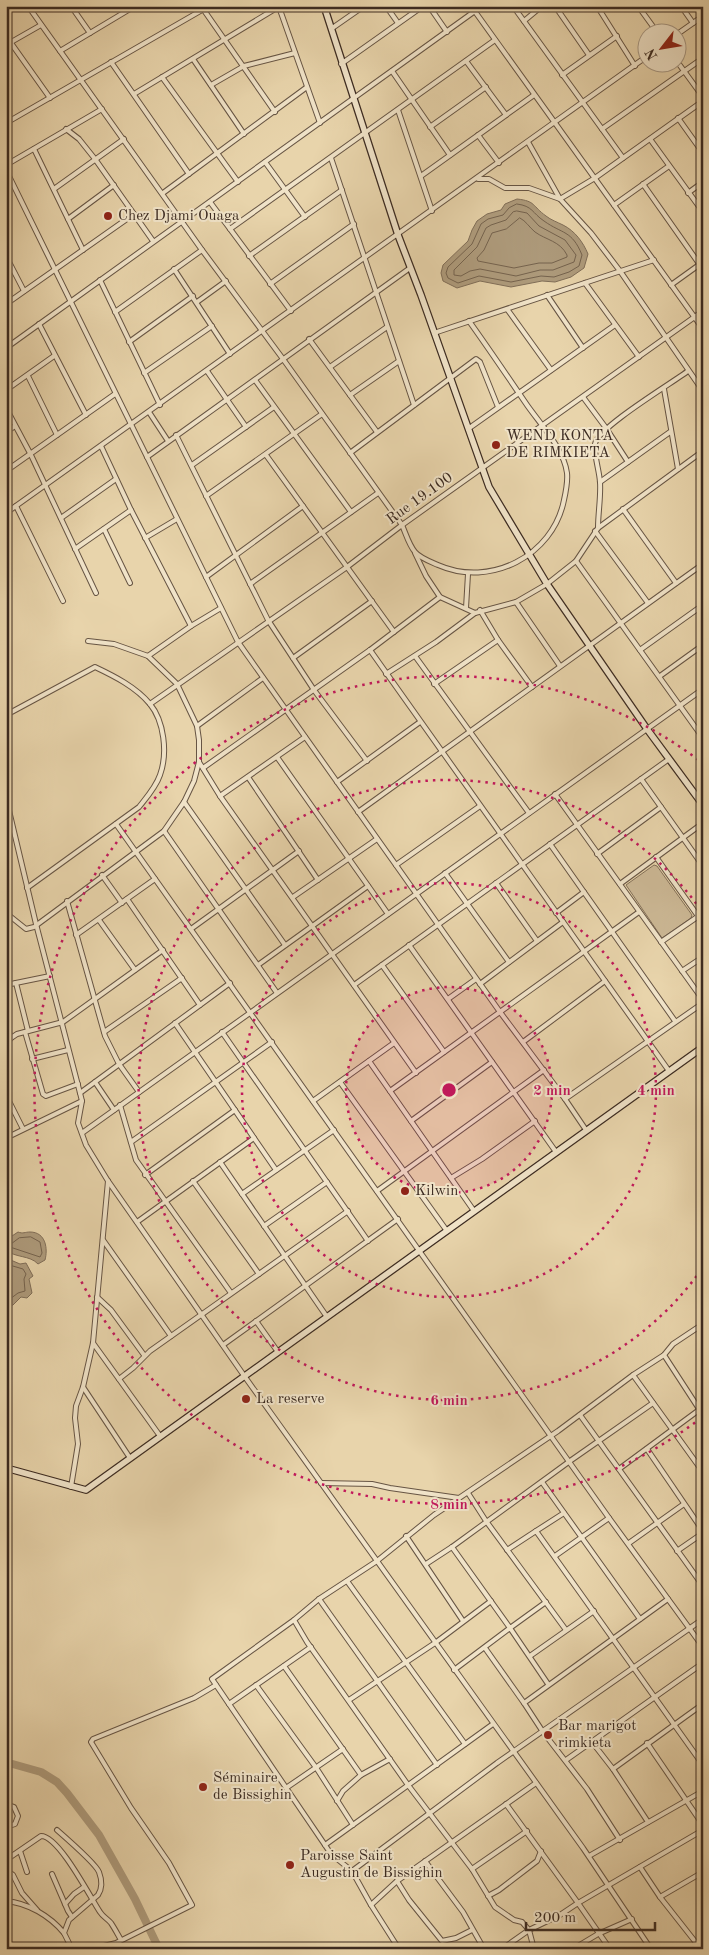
<svg xmlns="http://www.w3.org/2000/svg" width="709" height="1955" viewBox="0 0 709 1955" font-family="'Old Standard TT',serif">
  <rect width="100%" height="100%" fill="#e8d4ab"/>
  <filter id="stains"><feTurbulence type="fractalNoise" baseFrequency=".004" numOctaves="4"/><feColorMatrix values="0 0 0 0 .2 0 0 0 0 .09 0 0 0 0 .02 0 0 0 .5 -.17"/></filter>
  <radialGradient id="worn" r=".72"><stop offset=".6" stop-color="#630" stop-opacity="0"/><stop offset="1" stop-color="#630" stop-opacity=".3"/></radialGradient>
  <polygon fill="#cbb794" stroke="#84715a" points="654,865 657,866 692,915 691,918 662,938 626,885"/>
  <g fill="#ae9b7c" stroke="#806e58">
    <path d="M 517,199 C 536,201 532,206 546,216 C 551,220 557,222 563,225 C 575,231 583,242 588,254 L 584,268 L 571,277 L 555,282 L 542,281 L 511,287 L 480,281 L 457,288 L 443,281 L 441,273 L 443,265 L 468,241 L 472,230 L 477,221 L 487,214 L 501,210 L 505,204 Z"/>
    <path d="M 18,1232 C 23,1234 25,1232 30,1232 C 46,1232 48,1249 45,1260 L 38,1264 C 30,1255 15,1258 6,1250 L 6,1240 Z"/>
    <polygon points="6,1258 20,1264 26,1263 33,1276 29,1279 32,1293 27,1298 21,1297 13,1305 6,1308"/>
  </g>
  <g fill="none" stroke-linecap="round" stroke-linejoin="round">
    <g stroke="#75634e" stroke-width="1">
      <path d="M 517,204 C 533,206 532,213 544,221 C 562,234 572,230 582,255 L 579,266 L 569,272 L 554,277 L 541,276 L 511,282 L 479,276 L 458,283 L 448,278 L 446,273 L 448,267 L 472,244 L 481,224 L 488,219 L 503,215 L 509,208 Z"/>
      <polygon points="517,211 527,213 539,226 565,240 576,255 574,262 553,270 540,270 516,276 480,269 470,271 461,276 454,275 454,270 477,247 486,228 491,225 506,220 513,212"/>
      <path d="M 520,218 C 526,221 529,227 535,232 C 546,240 560,241 567,255 L 567,257 L 552,263 L 539,263 L 514,268 L 478,261 L 477,258 L 484,250 L 492,233 L 506,229 Z"/>
      <polygon points="31,1237 40,1242 42,1253 40,1257 10,1247 11,1244 19,1238"/>
      <polyline points="6,1264 23,1269 26,1274 24,1279 25,1291 18,1293 6,1302"/>
    </g>
    <polyline stroke="#ae9b7c" stroke-width="8" points="6,1756 9,1763 41,1772 57,1782 67,1793 99,1835 135,1899 159,1949"/>
    <g stroke="#675544" stroke-width="6">
      <g id="street">
        <path d="M 28,6 L 202,250 L 283,359 L 402,525 C 406,534 409,545 415,552 C 420,558 431,562 438,565 C 490,588 553,556 564,500 C 566,491 568,482 567,473 C 564,449 541,425 527,405 C 508,377 489,349 469,321"/>
        <polyline points="71,6 90,33"/>
        <polyline points="201,6 275,112"/>
        <polyline points="386,6 398,23"/>
        <polyline points="429,6 447,32"/>
        <polyline points="471,6 703,329"/>
        <polyline points="513,6 623,158"/>
        <polyline points="555,6 589,55"/>
        <polyline points="597,6 635,66"/>
        <polyline points="638,6 657,32"/>
        <polyline points="681,6 693,23"/>
        <polyline points="279,7 320,123"/>
        <polyline points="6,8 9,6"/>
        <polyline points="524,21 542,6"/>
        <polyline points="331,29 364,6"/>
        <polyline points="676,35 703,16"/>
        <polyline points="6,36 50,98"/>
        <polyline points="6,45 41,25"/>
        <polyline points="60,51 135,6"/>
        <polyline points="193,59 244,134"/>
        <polyline points="676,60 703,97"/>
        <polyline points="466,61 506,115"/>
        <polyline points="111,62 189,174"/>
        <polyline points="341,64 423,6"/>
        <polyline points="392,71 450,155"/>
        <polyline points="562,75 617,36"/>
        <polyline points="162,77 238,182"/>
        <polyline points="211,85 244,66 295,53"/>
        <polyline points="134,94 280,6"/>
        <polyline points="398,110 432,211"/>
        <polyline points="678,118 703,153"/>
        <polyline points="6,123 209,6"/>
        <polyline points="430,127 486,87"/>
        <polyline points="66,129 79,139 95,159 153,241"/>
        <polyline points="602,129 703,58"/>
        <polyline points="478,135 499,163"/>
        <polyline points="650,139 703,212"/>
        <polyline points="528,142 560,199 591,233 620,271 703,391"/>
        <polyline points="34,149 83,250"/>
        <polyline points="331,158 414,405"/>
        <polyline points="265,162 305,217"/>
        <polyline points="6,165 102,109"/>
        <polyline points="6,170 238,642 500,1012 565,1099"/>
        <polyline points="421,176 534,95"/>
        <polyline points="478,179 489,179 505,188 529,188 560,199 595,178 703,101"/>
        <polyline points="643,184 700,265"/>
        <polyline points="54,189 124,139"/>
        <polyline points="163,193 307,87"/>
        <polyline points="688,193 703,182"/>
        <polyline points="210,202 291,311"/>
        <polyline points="614,205 669,166"/>
        <polyline points="68,219 114,185"/>
        <polyline points="230,229 495,40"/>
        <polyline points="6,256 24,291"/>
        <polyline points="249,256 342,190"/>
        <polyline points="174,269 230,354"/>
        <polyline points="100,280 160,405"/>
        <polyline points="585,283 639,357"/>
        <polyline points="270,284 354,224"/>
        <polyline points="671,285 703,262"/>
        <polyline points="547,295 583,348"/>
        <polyline points="197,302 226,281"/>
        <polyline points="6,304 134,214"/>
        <polyline points="507,309 551,370"/>
        <polyline points="115,312 202,250"/>
        <polyline points="39,324 86,415"/>
        <polyline points="434,333 654,260"/>
        <polyline points="309,339 377,432"/>
        <polyline points="129,342 193,296"/>
        <polyline points="6,348 482,6"/>
        <polyline points="330,367 387,327"/>
        <polyline points="207,371 246,427"/>
        <polyline points="144,373 212,326"/>
        <polyline points="28,376 57,435"/>
        <polyline points="255,380 351,512"/>
        <polyline points="664,389 678,469"/>
        <polyline points="6,390 54,356"/>
        <polyline points="350,395 399,361"/>
        <polyline points="583,397 606,428 628,462"/>
        <polyline points="6,408 31,455 96,593"/>
        <polyline points="149,412 168,441"/>
        <polyline points="468,429 615,325"/>
        <polyline points="6,432 15,426"/>
        <polyline points="176,435 268,620 314,690 367,761"/>
        <polyline points="101,446 131,510 191,626"/>
        <polyline points="350,453 476,359 480,362 498,407"/>
        <polyline points="266,455 394,632"/>
        <polyline points="147,457 410,268"/>
        <polyline points="192,465 274,407"/>
        <polyline points="6,471 115,394"/>
        <polyline points="600,482 670,432"/>
        <polyline points="206,496 322,414"/>
        <polyline points="16,506 63,601"/>
        <polyline points="623,509 676,583"/>
        <polyline points="6,513 646,57"/>
        <polyline points="61,518 116,479"/>
        <path d="M 598,528 C 598,513 601,497 600,482 C 599,469 594,456 595,444 C 597,428 672,383 688,371"/>
        <polyline points="104,529 130,583"/>
        <polyline points="595,531 648,603"/>
        <polyline points="145,538 177,519"/>
        <polyline points="75,549 131,510"/>
        <polyline points="415,553 426,576 440,597 475,613"/>
        <polyline points="576,561 703,738"/>
        <polyline points="206,577 303,506"/>
        <polyline points="250,584 378,493"/>
        <polyline points="516,602 560,666"/>
        <polyline points="466,608 468,574"/>
        <polyline points="480,610 498,640 532,687"/>
        <polyline points="370,650 669,1071"/>
        <polyline points="640,650 703,605"/>
        <polyline points="148,656 191,626 221,608"/>
        <polyline points="415,656 529,813"/>
        <polyline points="293,658 372,601"/>
        <polyline points="386,674 436,642 475,613 516,602 547,584 576,561 598,528 703,451"/>
        <polyline points="660,676 703,645"/>
        <polyline points="434,684 498,640"/>
        <polyline points="150,704 347,567 402,525 703,311"/>
        <path d="M 6,715 L 95,667 C 114,676 136,687 150,704 C 164,721 168,753 160,775 C 156,787 147,797 139,807 L 27,888"/>
        <polyline points="197,726 263,678"/>
        <polyline points="277,757 388,914"/>
        <polyline points="199,762 220,796 416,1073"/>
        <polyline points="203,768 370,650 440,597"/>
        <polyline points="248,777 318,880"/>
        <polyline points="641,779 703,866"/>
        <polyline points="337,782 420,722"/>
        <polyline points="555,794 703,1000"/>
        <polyline points="220,796 305,737"/>
        <polyline points="6,798 36,924 80,1093 82,1101 78,1123 86,1145 108,1181 245,1377 583,1848 651,1949"/>
        <polyline points="184,802 285,945"/>
        <polyline points="358,812 703,564"/>
        <polyline points="116,824 609,1518 703,1647"/>
        <polyline points="164,831 277,993"/>
        <polyline points="550,844 675,1021"/>
        <polyline points="597,854 661,807"/>
        <polyline points="656,857 698,916"/>
        <polyline points="396,865 480,806"/>
        <polyline points="445,873 509,962"/>
        <polyline points="102,875 122,903"/>
        <polyline points="496,883 537,941"/>
        <polyline points="620,884 703,823"/>
        <polyline points="293,897 377,839"/>
        <polyline points="127,899 200,1005"/>
        <polyline points="67,901 105,1036 119,1064 139,1092"/>
        <polyline points="6,913 26,929 34,927 164,831 184,802 194,781 199,762 199,740 197,726 177,684 148,656 114,644 88,641"/>
        <polyline points="556,913 584,892"/>
        <polyline points="99,920 135,970"/>
        <polyline points="191,929 299,851"/>
        <polyline points="76,935 155,879"/>
        <polyline points="661,942 703,913"/>
        <polyline points="409,945 556,1152"/>
        <polyline points="258,965 368,886"/>
        <polyline points="382,965 444,1052"/>
        <polyline points="682,971 703,957"/>
        <polyline points="16,983 28,1031"/>
        <polyline points="480,984 563,922"/>
        <polyline points="6,985 50,976"/>
        <polyline points="354,985 669,759"/>
        <polyline points="448,999 476,979"/>
        <polyline points="175,1023 276,1170"/>
        <polyline points="6,1024 11,1038"/>
        <polyline points="25,1032 43,1094 46,1096 78,1084"/>
        <polyline points="104,1032 182,978"/>
        <polyline points="222,1032 368,1241"/>
        <polyline points="523,1042 605,981"/>
        <polyline points="6,1044 11,1038 17,1034 63,1022 163,950"/>
        <polyline points="32,1059 68,1050"/>
        <polyline points="369,1061 474,1211"/>
        <polyline points="95,1082 114,1110"/>
        <polyline points="340,1082 447,1231"/>
        <polyline points="390,1091 639,912"/>
        <polyline points="80,1093 230,983"/>
        <polyline points="6,1095 23,1129"/>
        <polyline points="313,1101 394,1043"/>
        <polyline points="120,1105 136,1160 231,1293"/>
        <polyline points="411,1121 492,1062"/>
        <polyline points="586,1130 565,1099 703,1003"/>
        <polyline points="82,1133 703,689"/>
        <polyline points="6,1138 82,1101"/>
        <polyline points="131,1142 272,1042"/>
        <polyline points="220,1162 327,1317"/>
        <polyline points="145,1175 235,1110"/>
        <polyline points="451,1178 482,1159 535,1121"/>
        <polyline points="193,1181 259,1274"/>
        <polyline points="377,1191 544,1070"/>
        <polyline points="242,1194 334,1130"/>
        <polyline points="137,1222 254,1138"/>
        <polyline points="264,1226 327,1182"/>
        <polyline points="103,1240 171,1336"/>
        <polyline points="97,1297 111,1310 144,1355"/>
        <polyline points="256,1321 278,1352"/>
        <polyline points="93,1343 160,1436"/>
        <polyline points="223,1345 398,1219"/>
        <polyline points="664,1355 703,1415"/>
        <polyline points="633,1375 703,1472"/>
        <polyline points="119,1379 133,1368 150,1351 348,1211"/>
        <polyline points="83,1387 130,1458"/>
        <polyline points="580,1415 703,1586"/>
        <polyline points="647,1449 703,1531"/>
        <polyline points="619,1469 703,1407"/>
        <polyline points="542,1482 640,1619"/>
        <polyline points="321,1483 372,1484 390,1488 459,1498"/>
        <polyline points="71,1487 78,1444 75,1418 76,1406 83,1387 93,1343 108,1181"/>
        <polyline points="468,1493 486,1521 566,1630"/>
        <polyline points="536,1531 564,1513"/>
        <polyline points="406,1536 463,1621"/>
        <polyline points="629,1543 684,1504"/>
        <polyline points="452,1547 510,1628 546,1602"/>
        <polyline points="507,1550 536,1531 703,1765"/>
        <polyline points="677,1551 703,1533"/>
        <polyline points="555,1556 609,1518"/>
        <polyline points="426,1564 452,1547 570,1461 653,1403"/>
        <polyline points="347,1581 465,1744"/>
        <polyline points="319,1599 437,1765"/>
        <polyline points="294,1620 307,1642 408,1785 472,1869 495,1907 514,1920 522,1922 529,1930 534,1949"/>
        <polyline points="485,1648 524,1703"/>
        <polyline points="530,1656 594,1611"/>
        <polyline points="284,1666 361,1775 390,1759"/>
        <polyline points="454,1670 510,1628 548,1684"/>
        <polyline points="256,1685 317,1769 353,1825"/>
        <polyline points="349,1700 435,1643 491,1601"/>
        <polyline points="229,1704 311,1647"/>
        <polyline points="592,1742 613,1769 648,1822"/>
        <polyline points="647,1743 703,1825"/>
        <polyline points="566,1760 703,1663"/>
        <polyline points="613,1769 703,1704"/>
        <polyline points="286,1788 343,1749"/>
        <polyline points="337,1801 343,1791 361,1775"/>
        <polyline points="6,1804 14,1807 18,1816 15,1824 6,1827"/>
        <polyline points="506,1804 578,1903 703,1830"/>
        <path d="M 57,1830 C 65,1837 96,1864 99,1872 C 102,1880 102,1889 98,1895 L 69,1920 L 64,1933 L 69,1943 L 69,1949"/>
        <polyline points="620,1840 587,1789 543,1732 524,1703 668,1599"/>
        <polyline points="325,1845 493,1724"/>
        <polyline points="20,1851 27,1872"/>
        <polyline points="589,1856 703,1791"/>
        <path d="M 6,1860 L 41,1836 C 59,1836 90,1897 100,1912 C 103,1917 108,1919 111,1923 C 115,1929 118,1935 121,1940"/>
        <polyline points="425,1861 463,1912 484,1949"/>
        <polyline points="640,1867 660,1897 701,1949"/>
        <polyline points="472,1869 527,1831"/>
        <polyline points="6,1870 13,1875 22,1893 37,1910"/>
        <polyline points="352,1871 497,1763 703,1619"/>
        <polyline points="52,1874 68,1911 72,1917"/>
        <polyline points="397,1881 409,1900 442,1941 456,1938 472,1930"/>
        <polyline points="488,1896 499,1890 537,1861 541,1851"/>
        <polyline points="660,1897 703,1872"/>
        <path d="M 6,1901 C 28,1903 50,1916 64,1933"/>
        <polyline points="65,1904 74,1894 84,1887"/>
        <polyline points="371,1905 397,1881 536,1783"/>
        <polyline points="28,1949 104,1946 116,1943 192,1905 169,1863 131,1808 91,1742 93,1739 194,1698 216,1685"/>
        <polyline points="399,1949 371,1905 352,1871 331,1854 325,1845 212,1679 294,1620 319,1599 377,1561 434,1515 558,1431 633,1375 664,1355 673,1344 703,1324"/>
        <polyline points="502,1949 529,1930 560,1915 578,1903 610,1949"/>
        <polyline points="573,1949 598,1934 632,1919"/>
      </g>
    </g>
    <g stroke="#3c2b21" stroke-width="8">
      <g id="secondary">
        <polyline points="324,6 398,235 421,295 489,487 547,584 647,729 703,805"/>
        <polyline points="6,1468 86,1490 703,1047"/>
      </g>
    </g>
    <use href="#street" stroke="#f0e3c8" stroke-width="4"/>
    <use href="#secondary" stroke="#f0e3c8" stroke-width="5.5"/>
  </g>
  <circle cx="449" cy="1090" r="103" fill="#c2185b" fill-opacity=".12"/>
  <g fill="none" stroke="#c2185b" stroke-width="2.5" stroke-dasharray="2.5 5">
    <circle cx="449" cy="1090" r="103"/>
    <circle cx="449" cy="1090" r="207"/>
    <path d="M701 1270A310 310 0 1 1 701 910"/>
    <path d="M701 1418A414 414 0 1 1 701 762"/>
  </g>
  <g fill="#8f2418" stroke="#f0e3c8" stroke-width="2">
    <circle cx="108" cy="216" r="5"/>
    <circle cx="496" cy="445" r="5"/>
    <circle cx="405" cy="1191" r="5"/>
    <circle cx="246" cy="1399" r="5"/>
    <circle cx="548" cy="1735" r="5"/>
    <circle cx="203" cy="1787" r="5"/>
    <circle cx="290" cy="1865" r="5"/>
  </g>
  <g text-anchor="middle" dominant-baseline="central" stroke-width="4" stroke-linejoin="round" paint-order="stroke">
    <g font-size="15" fill="#3c2b21" stroke="#f0e3c8" text-anchor="start">
      <text x="118" y="216">Chez Djami Ouaga</text>
      <text x="506" y="436">WEND KONTA<tspan x="506" dy="17">DE RIMKIETA</tspan></text>
      <text x="415" y="1191">Kilwin</text>
      <text x="256" y="1399">La reserve</text>
      <text x="558" y="1726">Bar marigot<tspan x="558" dy="17">rimkieta</tspan></text>
      <text x="213" y="1778">Séminaire<tspan x="213" dy="17">de Bissighin</tspan></text>
      <text x="300" y="1856">Paroisse Saint<tspan x="300" dy="17">Augustin de Bissighin</tspan></text>
    </g>
    <g font-size="15" fill="#3c2b21" stroke="#f0e3c8">
      <text transform="translate(420 499) rotate(-36)">Rue 19.100</text>
    </g>
  </g>
  <circle cx="449" cy="1090" r="8" fill="#c2185b" stroke="#f0e3c8" stroke-width="2.5"/>
  <g font-size="15" text-anchor="middle" font-weight="bold" fill="#c2185b" stroke="#f0e3c8" stroke-width="4" stroke-linejoin="round" paint-order="stroke">
    <text x="552" y="1095">2 min</text>
    <text x="656" y="1095">4 min</text>
    <text x="449" y="1405">6 min</text>
    <text x="449" y="1509">8 min</text>
  </g>
  <rect width="709" height="1955" fill="none" stroke="#e8d4ab" stroke-width="25"/>
  <rect x="8" y="8" width="694" height="1940" fill="none" stroke="#3c2b21" stroke-width="2.5"/>
  <rect x="12" y="12" width="684" height="1930" fill="none" stroke="#3c2b21"/>
  <g transform="translate(662 48) rotate(239)"><circle r="24" fill="#f0e3c8" stroke="#a89985"/>
  <path d="M0-4L9 19L0 12L-9 19Z" fill="#8f2418"/>
  <text y="-8" font-size="14" font-weight="bold" text-anchor="middle" fill="#3c2b21">N</text>
  </g>
  <path d="M526 1922v8h129v-8" fill="none" stroke="#3c2b21" stroke-width="2.5"/>
  <text x="534" y="1922" font-size="15" fill="#3c2b21" stroke="#f0e3c8" stroke-width="4" paint-order="stroke">200 m</text>
  <rect width="100%" height="100%" filter="url(#stains)"/>
  <rect width="100%" height="100%" fill="url(#worn)"/>
</svg>
